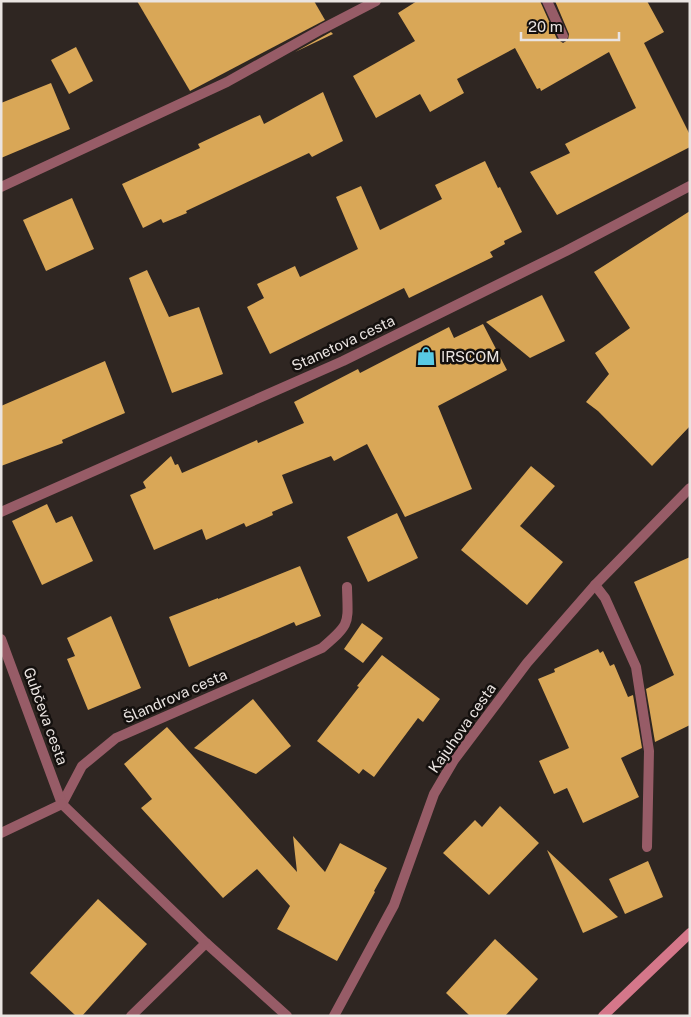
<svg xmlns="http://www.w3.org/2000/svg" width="691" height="1017" viewBox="0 0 691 1017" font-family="'Public Sans',sans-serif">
  <rect width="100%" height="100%" fill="#2f2622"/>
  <g fill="#d9a757">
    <polygon points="137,1 314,1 325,20 190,91"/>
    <polygon points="417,1 540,1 557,39 563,43 568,40 569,34 555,1 647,1 664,32 644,43 690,135 690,147 557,215 530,172 570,153 565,144 636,108 609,52 541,91 540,88 537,89 515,48 457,79 464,93 430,112 420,94 376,118 353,76 415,41 398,13"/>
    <polygon points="331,32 333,34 295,52"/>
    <polygon points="76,47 93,81 69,94 51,60"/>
    <polygon points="51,83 70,129 1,158 1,103"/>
    <polygon points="323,92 343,141 312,157 309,153 186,211 187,213 163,223 161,219 143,228 122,184 200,148 198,144 260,115 264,124"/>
    <polygon points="485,161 498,188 500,187 522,232 504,241 505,244 490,252 493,257 409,298 404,288 270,354 247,307 264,298 257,284 295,266 300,277 358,249 336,197 361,186 380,230 442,199 435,185"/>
    <polygon points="72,198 94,249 46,271 23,220"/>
    <polygon points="690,211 690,426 652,466 598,411 586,402 609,374 595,353 630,328 594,272"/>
    <polygon points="147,270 169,317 199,307 223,374 172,393 129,278"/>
    <polygon points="542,295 565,341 530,358 486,322"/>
    <polygon points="483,324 507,370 438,406 472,489 405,517 367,444 334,461 331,456 282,475 293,503 272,512 273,515 246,527 244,523 206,540 202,529 154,550 130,495 146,488 143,482 171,456 175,465 178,464 182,473 257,440 258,443 304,423 294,402 358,369 360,373 449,327 454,338"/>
    <polygon points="105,361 125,413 62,440 63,443 1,466 1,406"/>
    <polygon points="531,466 555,486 520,526 563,562 527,605 461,550"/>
    <polygon points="47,504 56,523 72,516 93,561 42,585 12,521"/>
    <polygon points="397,513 418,558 368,582 347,537"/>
    <polygon points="690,557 690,725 655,742 646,689 674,675 634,582"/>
    <polygon points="300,566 321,616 296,626 294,622 189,667 169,617 218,598 218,599"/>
    <polygon points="111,616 141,688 88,710 67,659 75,656 67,638"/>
    <polygon points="362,623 383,638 363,663 344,649"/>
    <polygon points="598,649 600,653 603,651 610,666 614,664 628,697 633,695 642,748 621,758 639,797 583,823 567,788 554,794 539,761 569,748 538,679 555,672 554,669"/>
    <polygon points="382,655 440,699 423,722 418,718 374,777 363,769 359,774 317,741 359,687 357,686"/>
    <polygon points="253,699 291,746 256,774 194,748"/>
    <polygon points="167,727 297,872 293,836 325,872 340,843 387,868 374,891 375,892 337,961 277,929 290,906 257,869 223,898 141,808 152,799 124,764"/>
    <polygon points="500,806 539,843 489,895 443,853 475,820 482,827"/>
    <polygon points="547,850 618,917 583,933"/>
    <polygon points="648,861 663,897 625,914 609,879"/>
    <polygon points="98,899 147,944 82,1016 76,1016 30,973"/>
    <polygon points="495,939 538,979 505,1016 470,1016 446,993"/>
  </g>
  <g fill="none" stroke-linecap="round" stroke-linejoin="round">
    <g stroke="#975c67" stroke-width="10">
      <polyline points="547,1 563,36"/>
      <path d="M 62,804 L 82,766 L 116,738 L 322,648 C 351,623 348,625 347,587"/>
    </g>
    <g stroke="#975c67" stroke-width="10">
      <polyline points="1,187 227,82 322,29 376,1"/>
      <polyline points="1,512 343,361 566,251 690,186"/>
      <polyline points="595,585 605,598 636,667 649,751 647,847"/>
      <polyline points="1,639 62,804 206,943 287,1016"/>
      <polyline points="1,833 62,804"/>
      <polyline points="131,1016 206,943"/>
      <polyline points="334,1016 394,905 434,794 454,760 527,663 595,585 690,488"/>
    </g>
    <polyline stroke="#d5778a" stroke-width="10" points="603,1016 690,933"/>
  </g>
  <defs>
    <g id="shop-bare" transform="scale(1.5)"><path d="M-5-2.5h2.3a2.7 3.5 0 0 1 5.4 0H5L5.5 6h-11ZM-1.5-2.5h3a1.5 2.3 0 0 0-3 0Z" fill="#58c9e4" stroke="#14100e" stroke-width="2.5" paint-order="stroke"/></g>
  </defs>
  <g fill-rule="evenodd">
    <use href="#shop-bare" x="426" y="356"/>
  </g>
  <g text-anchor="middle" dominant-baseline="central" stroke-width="5" stroke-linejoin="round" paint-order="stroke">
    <g font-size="15" fill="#eae4e1" stroke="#14100e">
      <text transform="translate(343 343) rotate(-25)">Stanetova cesta</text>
      <text transform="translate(175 696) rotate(-24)">Šlandrova cesta</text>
      <text transform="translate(46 716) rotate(70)">Gubčeva cesta</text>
      <text transform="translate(462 728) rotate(-55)">Kajuhova cesta</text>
    </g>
    <g font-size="15" fill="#eae4e1" stroke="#14100e" text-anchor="start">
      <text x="441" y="356">IRSCOM</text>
    </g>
  </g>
  <rect width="691" height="1017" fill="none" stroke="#eae4e1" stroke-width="5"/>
  <path d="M521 32v8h98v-8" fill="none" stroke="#eae4e1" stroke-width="2.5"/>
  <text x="528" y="32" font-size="15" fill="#eae4e1" stroke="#14100e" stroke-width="4" paint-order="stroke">20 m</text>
</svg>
